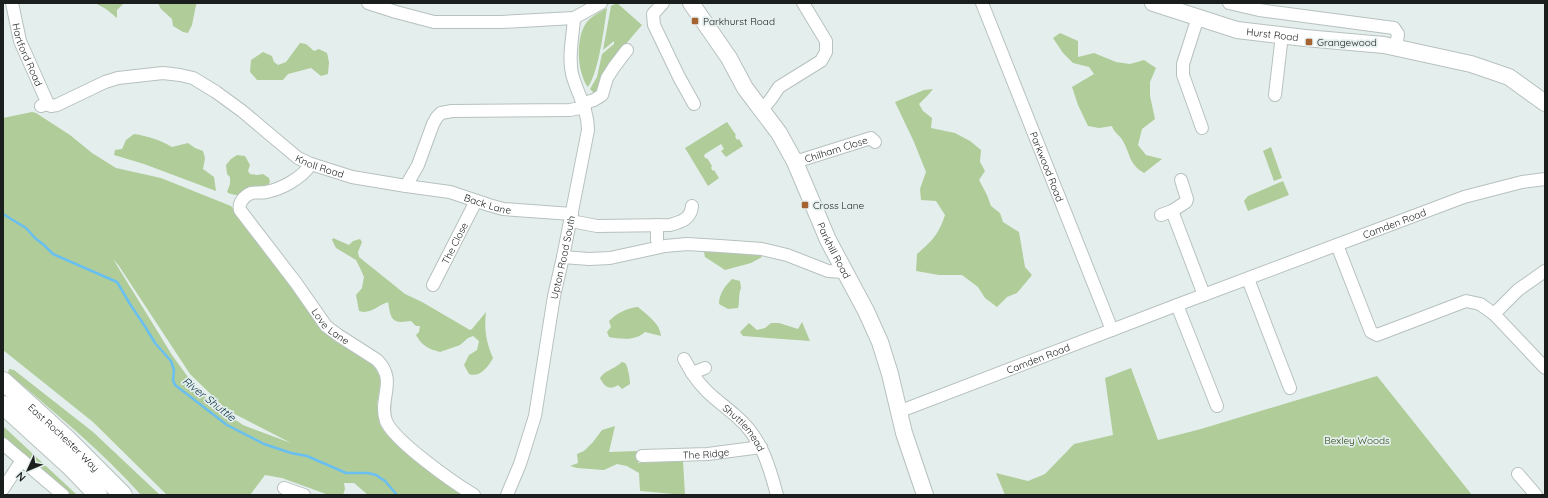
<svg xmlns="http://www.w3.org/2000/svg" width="1548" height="498" viewBox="0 0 1548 498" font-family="Quicksand,sans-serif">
  <rect width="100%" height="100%" fill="#e4efed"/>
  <g fill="#afcc99" fill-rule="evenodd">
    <polygon points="95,3 124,3 117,10 117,18 106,9"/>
    <polygon points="158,3 198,3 196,5 192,25 188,33 183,32 173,26 172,19 161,9"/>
    <polygon points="617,3 642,25 613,59 597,96 590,89 597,77 602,54 614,44 614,41 603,50 611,6"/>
    <path d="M 607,8 C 604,28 599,71 588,87 C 577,73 575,37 587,22 C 592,16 600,12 607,8 Z"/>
    <path d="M 1060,33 L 1078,41 L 1078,57 L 1094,53 L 1116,62 L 1130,64 L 1144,60 L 1156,68 L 1150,82 L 1150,96 L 1155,119 L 1142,129 L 1138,145 L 1146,155 L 1162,159 L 1144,173 C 1129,164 1131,156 1123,141 C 1120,135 1114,133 1112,126 L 1099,128 L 1088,126 L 1078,105 L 1072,87 L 1094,74 L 1089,67 L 1073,63 L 1063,53 L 1053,38 Z"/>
    <polygon points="300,43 306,44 314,51 319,49 327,53 329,62 328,74 321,76 311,68 288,74 283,80 257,80 250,72 251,60 263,52 272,56 274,62 278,65 286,62"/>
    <path d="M 933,89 L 929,94 L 919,104 L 923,111 L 932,118 L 931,128 L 955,133 L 970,141 L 981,150 L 980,162 L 985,171 L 979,180 L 987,195 L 991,206 L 1000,213 L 1003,222 L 1019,232 L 1025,267 L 1032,275 L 1017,293 L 1007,297 L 997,307 L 985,298 L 978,287 L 962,275 L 939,275 L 916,271 L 917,254 C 932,241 939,234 945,215 L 936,201 L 921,200 L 920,189 L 926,172 L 914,142 L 895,102 L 924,90 Z"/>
    <path d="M 32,112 L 36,113 L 70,135 L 92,153 L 116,168 L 161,178 L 231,206 L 329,335 L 373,364 L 381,379 L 377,405 L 380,425 L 386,434 L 410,456 L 442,481 L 464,495 L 368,495 L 354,483 L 344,483 L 345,489 L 343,495 L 326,494 L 282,478 L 265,475 L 250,495 L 167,495 L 93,422 L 3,350 L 3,118 ZM 113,259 L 119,266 L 190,374 L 227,410 L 291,443 L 243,425 L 217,407 L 198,391 L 172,355 Z"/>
    <polygon points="727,122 736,135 735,136 737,140 739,139 743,146 726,157 721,151 724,149 721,144 705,154 704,156 706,159 707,158 712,166 711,168 713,171 714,170 719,178 708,186 685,148"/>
    <path d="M 134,134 C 148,136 160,140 172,147 L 188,143 L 195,148 L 203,151 L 205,158 L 203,169 L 214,177 L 216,191 L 144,164 L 114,155 L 115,150 L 122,149 L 126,140 Z"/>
    <polygon points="1271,147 1282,178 1274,181 1263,151"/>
    <path d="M 237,155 L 245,156 L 250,165 L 248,171 L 250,174 L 257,175 L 263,174 L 269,178 L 270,182 L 267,187 C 256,190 238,200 227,192 L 230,184 L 230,177 L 227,174 L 226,165 L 231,159 Z"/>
    <polygon points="1283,181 1289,195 1248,211 1244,201 1248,196"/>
    <path d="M 333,238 L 349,245 L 353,241 L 360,239 L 362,242 L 358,252 L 359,257 L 405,294 L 422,302 L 470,330 L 472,329 L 486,312 C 484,329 486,342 493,358 C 488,367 480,378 469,374 L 464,365 L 469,355 L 477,350 L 479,341 L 473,336 L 468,338 L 460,345 L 440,352 C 429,349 422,346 416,335 L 419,332 L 420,326 L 416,326 L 411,321 C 407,321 405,322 401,322 C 389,322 390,310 388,302 C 378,305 370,315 359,311 L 356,295 L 362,288 L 364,277 L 360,268 L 356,260 L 336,248 L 332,240 Z"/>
    <polygon points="729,250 759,253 762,257 751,263 725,270 705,257 704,252 712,251 718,253"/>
    <path d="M 732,279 L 740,281 L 741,288 C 738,295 740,301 738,308 L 728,309 L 719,304 C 719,294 725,286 732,279 Z"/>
    <path d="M 638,307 C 647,315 660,323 661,336 L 645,332 C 635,341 622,339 609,337 L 607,332 L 611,327 L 609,321 C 617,313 627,308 638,307 Z"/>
    <polygon points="802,322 810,341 743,336 740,332 749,323 757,330 765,328 771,323 779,323 798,329"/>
    <path d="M 622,362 L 625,363 C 628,366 630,379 630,384 L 622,389 L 618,385 C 609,391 604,386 600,378 C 605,370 615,369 622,362 Z"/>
    <polygon points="1131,368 1158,440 1201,429 1377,376 1472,495 1005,495 996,473 1028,481 1045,474 1074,444 1113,435 1105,378"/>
    <path d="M 9,369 L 14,370 L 93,432 L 160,495 L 141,495 C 101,450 54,412 8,373 Z"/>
    <polygon points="3,426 77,495 65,495 3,444"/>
    <polygon points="615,426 609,452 638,451 638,463 683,461 685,495 640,491 639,473 627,466 617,464 604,470 577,468 570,466 578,463 577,454 584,451 593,442 602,430"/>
  </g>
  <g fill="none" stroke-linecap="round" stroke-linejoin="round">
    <polyline stroke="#6abff1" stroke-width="2.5" points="3,214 26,228 35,238 44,245 53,254 117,282 130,304 146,328 155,343 171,361 174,370 173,380 175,385 227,425 264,444 291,453 307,456 346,473 368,473 376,475 385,481 397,495"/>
    <g stroke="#b7c1bf" stroke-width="14">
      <g id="minor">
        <path id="s1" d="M 12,3 L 20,41 L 48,104"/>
        <polyline points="368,3 396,12 434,22 501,22 574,18 601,3"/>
        <polyline points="663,3 653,14 654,25 679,77 694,104"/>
        <path id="s2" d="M 982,3 L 1112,330"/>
        <polyline points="1229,3 1259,10 1394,28 1398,34 1396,47"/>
        <polyline points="1198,17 1183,64 1183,75 1202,128"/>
        <polyline points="1275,95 1282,35"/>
        <polyline points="584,103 594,100 602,95 607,78 614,67 627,50"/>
        <path id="s3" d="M 41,106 L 48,104 L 51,106 L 57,105 L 105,82 L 118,78 L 163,73 L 180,75 L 193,78 L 216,92 L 242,111 L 298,158 L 311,164 L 352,177 L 406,186 L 418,165 L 433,124 L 437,117 L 441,113 L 452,111 L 570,110 L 585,107"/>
        <polyline points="761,111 771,99 779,87 821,61 826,52 826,41 803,3"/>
        <path id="s4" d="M 795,162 L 871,138 L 875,142"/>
        <path id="s5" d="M 311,164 C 302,178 282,189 266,192 C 261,193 255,192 251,193 C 244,196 238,203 240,210 L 296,283 L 326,326 L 338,335 L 377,360 C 398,381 378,399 386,421 C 394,441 454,483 474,495"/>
        <path id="s6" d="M 406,186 L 450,192 L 489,205 L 503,209 L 572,214"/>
        <polyline points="1172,211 1186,202 1187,199 1181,180"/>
        <polyline points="1161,215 1172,211 1204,295"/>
        <path d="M 571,221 L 597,226 L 670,225 C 681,222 691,219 692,206"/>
        <polyline points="657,225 657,240"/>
        <polyline points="1337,245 1371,332 1377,335 1466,301 1480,304 1494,314 1545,368"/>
        <polyline points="563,257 589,259 610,258 665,246 687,244 720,246 762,249 787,255 828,271 845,272"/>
        <polyline points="1248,279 1290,388"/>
        <path id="s7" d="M 433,285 L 476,201"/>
        <polyline points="1177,305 1217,406"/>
        <polyline points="1494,314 1518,290 1545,271"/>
        <polyline points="684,359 692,373"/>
        <path id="s8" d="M 705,368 L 692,373 C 705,393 719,401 736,416 C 761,437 769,465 777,495"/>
        <path id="s9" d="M 898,412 L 1177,305 L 1464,197 L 1522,182 L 1545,179"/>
        <polyline points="3,444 63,495"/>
        <path id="s10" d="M 642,456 L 708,454 L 761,447"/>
        <polyline points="1518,474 1536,495"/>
        <polyline points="284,488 304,495"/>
        <polyline points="3,489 22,460"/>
        <path id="s11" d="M 507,495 L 520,464 L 535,416 L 554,296 L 563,257 L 588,130 C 588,109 577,93 572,74 C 568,56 573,36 574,18"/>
      </g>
    </g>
    <g stroke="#b7c1bf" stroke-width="18">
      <g id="major">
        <path id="s12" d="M 691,3 L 729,58 L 745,88 L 779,133 L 795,162 L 828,240 L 866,311 L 880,342 L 890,374 L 904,433 L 925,495"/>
        <path id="s13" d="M 1153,3 L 1237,30 L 1305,38 L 1384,45 L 1471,64 L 1509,77 L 1545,103"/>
      </g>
    </g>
    <g stroke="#b7c1bf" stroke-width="20">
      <g id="highway">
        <path id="s14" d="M 3,381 L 69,441 L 123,495"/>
        <polyline points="3,405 70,466 98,495"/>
      </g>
    </g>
    <use href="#minor" stroke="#fff" stroke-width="12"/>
    <use href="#major" stroke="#fff" stroke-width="16"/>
    <use href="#highway" stroke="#fff" stroke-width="18"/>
  </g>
  <g fill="#a66332" stroke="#e4efed" stroke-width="1.5">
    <rect x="691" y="17" width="8" height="8" rx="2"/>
    <rect x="1305" y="38" width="8" height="8" rx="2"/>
    <rect x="801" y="201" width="8" height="8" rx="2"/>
  </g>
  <g text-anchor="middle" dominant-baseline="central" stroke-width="3.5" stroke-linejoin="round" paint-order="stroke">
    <g font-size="10" fill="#1a1e1d" stroke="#e4efed" text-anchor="start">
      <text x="703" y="21">Parkhurst Road</text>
      <text x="1317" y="42">Grangewood</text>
      <text x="813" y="205">Cross Lane</text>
    </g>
    <g font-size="10" fill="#1a1e1d" stroke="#e4efed">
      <text stroke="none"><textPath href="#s13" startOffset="124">Hurst Road</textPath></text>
      <text stroke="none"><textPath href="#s1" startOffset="54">Hartford Road</textPath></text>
      <text stroke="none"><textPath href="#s4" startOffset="43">Chilham Close</textPath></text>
      <text stroke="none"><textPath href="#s3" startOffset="315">Knoll Road</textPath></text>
      <text stroke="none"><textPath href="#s2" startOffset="176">Parkwood Road</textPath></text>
      <text stroke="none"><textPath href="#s6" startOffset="84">Back Lane</textPath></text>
      <text stroke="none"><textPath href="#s9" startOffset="531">Camden Road</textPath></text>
      <text stroke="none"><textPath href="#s7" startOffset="47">The Close</textPath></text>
      <text stroke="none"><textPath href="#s12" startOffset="287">Parkhill Road</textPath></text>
      <text stroke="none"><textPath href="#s11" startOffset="245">Upton Road South</textPath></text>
      <text stroke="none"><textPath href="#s5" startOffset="239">Love Lane</textPath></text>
      <text stroke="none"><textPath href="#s9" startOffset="150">Camden Road</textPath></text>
      <text stroke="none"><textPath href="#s8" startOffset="90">Shuttlemead</textPath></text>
      <text stroke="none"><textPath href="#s14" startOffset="83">East Rochester Way</textPath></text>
      <text stroke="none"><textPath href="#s10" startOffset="64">The Ridge</textPath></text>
    </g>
    <g font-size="10" fill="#2f4916" stroke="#e4efed">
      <text x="1357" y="440">Bexley Woods</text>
    </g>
    <g font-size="11" font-style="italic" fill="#0d3348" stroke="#e4efed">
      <text transform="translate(209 399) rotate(38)">River Shuttle</text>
    </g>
  </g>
  <rect width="1548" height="498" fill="none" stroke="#1a1e1d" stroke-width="8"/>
  <g transform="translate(28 470) rotate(226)" stroke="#e4efed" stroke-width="3" paint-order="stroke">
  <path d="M0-3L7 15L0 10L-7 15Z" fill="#1a1e1d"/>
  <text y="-6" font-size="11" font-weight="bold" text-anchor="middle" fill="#1a1e1d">N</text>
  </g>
</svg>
